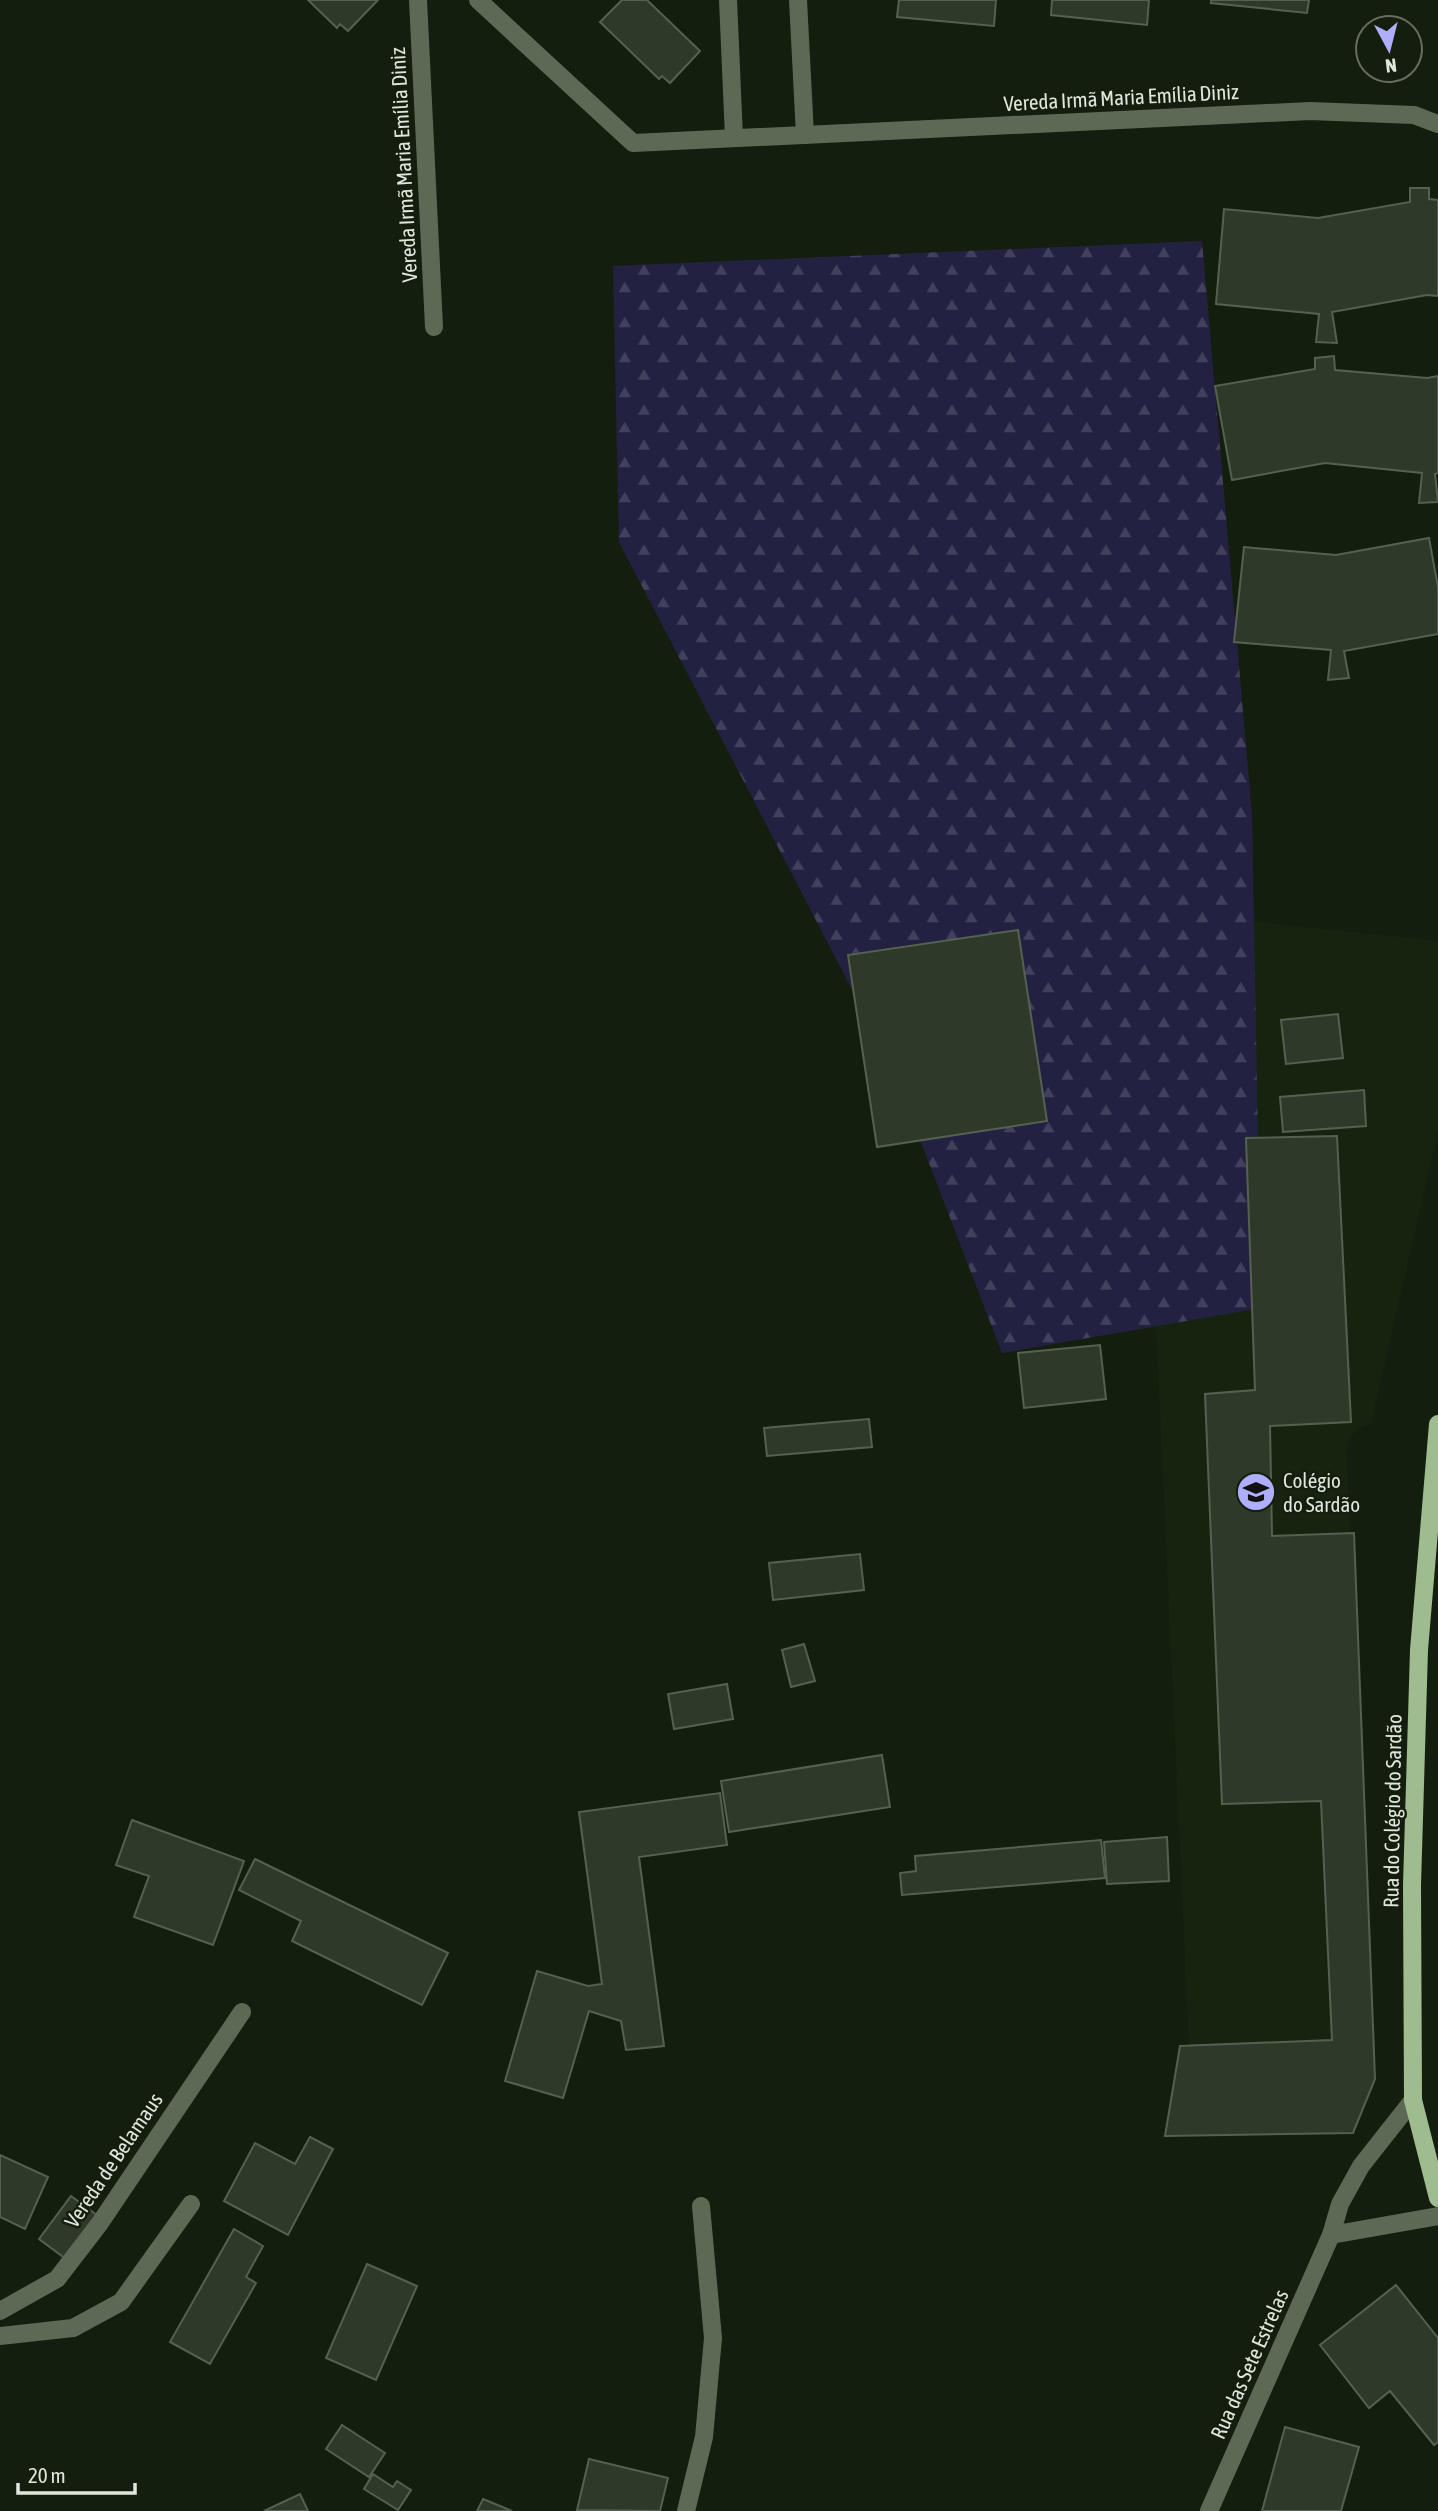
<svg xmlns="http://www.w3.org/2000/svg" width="1438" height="2511" viewBox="0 0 1438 2511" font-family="'Asap Condensed',sans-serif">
  <defs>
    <pattern id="forest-firs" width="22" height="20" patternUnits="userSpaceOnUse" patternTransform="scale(1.75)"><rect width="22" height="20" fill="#232142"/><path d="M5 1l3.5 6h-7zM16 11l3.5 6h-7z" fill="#42415d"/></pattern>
  </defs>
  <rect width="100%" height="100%" fill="#141e0f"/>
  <polygon fill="#16240f" points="1137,909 1438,941 1438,1131 1371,1424 1360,1428 1353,1434 1348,1442 1347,1451 1350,1533 1354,1533 1375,2079 1353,2133 1165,2136 1180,2046 1189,2046"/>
  <polygon fill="url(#forest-firs)" points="1202,241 1252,815 1261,1308 1002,1353 891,1064 619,542 613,266"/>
  <g fill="#2e3929" stroke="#556150" stroke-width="2">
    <polygon points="308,0 378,0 348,31 340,24 337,28"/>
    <polygon points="622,0 647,0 700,51 670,83 662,76 659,79 600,22"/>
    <polygon points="899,0 996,0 994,26 897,17"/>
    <polygon points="1052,0 1149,0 1147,25 1051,15"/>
    <polygon points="1211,0 1309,0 1307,13 1211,3"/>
    <polygon points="1410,188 1429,188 1429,199 1438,200 1438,296 1427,295 1332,312 1337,343 1316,342 1319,314 1216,304 1224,209 1318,218 1410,202"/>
    <polygon points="1334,356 1335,370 1427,378 1438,376 1438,473 1435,474 1438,502 1419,503 1422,473 1325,463 1232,480 1215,386 1315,369 1315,358"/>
    <polygon points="1429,538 1438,587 1438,634 1344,651 1349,678 1328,680 1331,650 1234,642 1244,547 1336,555"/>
    <polygon points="1018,930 1047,1121 877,1147 848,955"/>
    <polygon points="1338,1014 1343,1058 1286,1064 1281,1020"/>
    <polygon points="1364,1090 1366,1126 1283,1132 1280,1097"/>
    <polygon points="1337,1136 1351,1422 1270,1426 1272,1536 1354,1533 1375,2079 1353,2133 1165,2136 1180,2046 1332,2040 1321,1801 1222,1804 1205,1394 1255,1390 1246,1138"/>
    <polygon points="1100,1345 1106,1399 1024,1408 1018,1353"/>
    <polygon points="869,1419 872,1447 767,1456 764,1428"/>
    <polygon points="860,1554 864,1590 773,1600 769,1563"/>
    <polygon points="804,1644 815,1681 791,1687 782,1650"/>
    <polygon points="727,1684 733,1719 674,1729 668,1694"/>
    <polygon points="882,1755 890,1807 729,1832 721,1781"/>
    <polygon points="720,1793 727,1845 639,1857 664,2046 626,2050 621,2021 589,2011 563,2098 505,2081 537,1971 588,1986 602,1984 579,1812"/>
    <polygon points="132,1820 244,1861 213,1945 134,1917 149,1876 116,1865"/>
    <polygon points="1167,1837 1169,1881 1107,1884 1104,1842"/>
    <polygon points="1101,1840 1105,1878 902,1895 900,1873 916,1871 915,1856"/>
    <polygon points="255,1859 448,1953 422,2005 292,1941 301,1921 239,1890"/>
    <polygon points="310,2137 333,2149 288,2235 224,2201 255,2143 295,2164"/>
    <polygon points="0,2155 48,2177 25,2229 0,2217"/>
    <polygon points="71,2196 98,2216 66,2259 39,2239"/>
    <polygon points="234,2229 263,2246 246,2277 256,2283 210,2364 170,2342"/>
    <polygon points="367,2264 417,2286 376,2380 326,2358"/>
    <polygon points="1396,2285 1438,2338 1438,2442 1434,2445 1390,2391 1369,2408 1320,2345"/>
    <polygon points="342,2425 385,2453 369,2477 326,2449"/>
    <polygon points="1285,2427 1359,2447 1341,2511 1262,2511"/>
    <polygon points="589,2459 668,2478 660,2511 577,2510"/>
    <polygon points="373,2474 393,2487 397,2481 411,2490 398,2510 364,2489"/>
    <polygon points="300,2494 308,2511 264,2511"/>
    <polygon points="483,2499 512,2511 477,2511"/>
  </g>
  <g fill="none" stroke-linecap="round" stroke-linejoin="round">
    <g stroke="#5c6a55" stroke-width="18">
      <polyline points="418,0 434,327"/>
      <polyline points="478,0 633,143 1310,111 1414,115 1438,124"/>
      <polyline points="728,0 734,137"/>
      <polyline points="798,0 805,135"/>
      <polyline points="1331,2235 1438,2216"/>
      <polyline points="0,2311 57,2279 100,2223 242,2012"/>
      <polyline points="0,2336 73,2328 121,2302 191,2204"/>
      <polyline points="686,2511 704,2437 713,2338 701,2206"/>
      <polyline points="1209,2511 1331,2235 1340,2204 1361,2166 1413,2100"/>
    </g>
    <polyline stroke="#9ebc90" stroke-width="18" points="1438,1424 1419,1650 1412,1885 1413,2100 1438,2198"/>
  </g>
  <defs>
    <g id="school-disc" transform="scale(2.0125)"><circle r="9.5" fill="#afaefa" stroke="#141e0f"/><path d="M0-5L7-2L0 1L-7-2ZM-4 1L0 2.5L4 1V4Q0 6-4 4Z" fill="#111"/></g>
  </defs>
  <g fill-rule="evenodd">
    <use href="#school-disc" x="1256" y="1492"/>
  </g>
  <g text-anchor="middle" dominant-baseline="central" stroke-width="5" stroke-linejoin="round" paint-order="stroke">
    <g font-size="21" fill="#dfe6dc" stroke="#141e0f">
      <text transform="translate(1121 97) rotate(-3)">Vereda Irmã Maria Emília Diniz</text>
      <text transform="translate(403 165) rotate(-93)">Vereda Irmã Maria Emília Diniz</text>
      <text transform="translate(1392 1811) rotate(-89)">Rua do Colégio do Sardão</text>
      <text transform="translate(113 2160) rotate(-56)">Vereda de Belamaus</text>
      <text transform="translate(1249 2364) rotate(-66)">Rua das Sete Estrelas</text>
    </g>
    <g font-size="21" fill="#dfe6dc" stroke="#141e0f" text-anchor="start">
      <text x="1283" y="1480">Colégio<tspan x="1283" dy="24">do Sardão</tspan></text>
    </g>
  </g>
  <g transform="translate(1389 49) rotate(173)"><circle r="33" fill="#141e0f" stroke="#656e61" stroke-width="2"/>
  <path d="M0-5L12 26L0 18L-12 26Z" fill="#afaefa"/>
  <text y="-10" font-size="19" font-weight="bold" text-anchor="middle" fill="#dfe6dc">N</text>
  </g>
  <path d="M18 2483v10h117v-10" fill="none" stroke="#dfe6dc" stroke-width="3.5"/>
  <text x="28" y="2483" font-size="21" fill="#dfe6dc" stroke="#141e0f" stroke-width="5" paint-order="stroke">20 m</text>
</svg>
